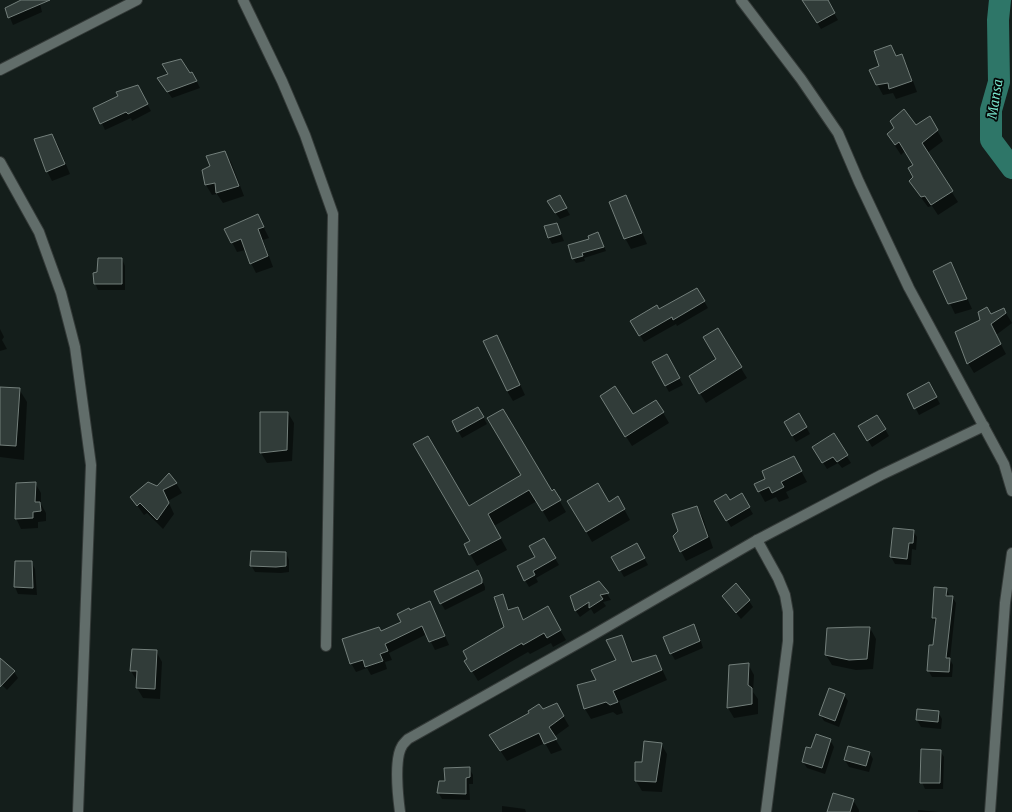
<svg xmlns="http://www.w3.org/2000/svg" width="1012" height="812" viewBox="0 0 1012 812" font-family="Merriweather,serif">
  <rect width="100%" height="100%" fill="#141e1b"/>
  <g fill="#0007">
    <polygon points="23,0 39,0 42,12 13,25 6,8"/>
    <polygon points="803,0 826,0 838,20 821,29"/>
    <polygon points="890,46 897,57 901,55 907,65 917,92 896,99 893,93 883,95 870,71 880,66"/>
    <polygon points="196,80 200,88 172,98 163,85"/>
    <polygon points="137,86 151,111 132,121 131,118 105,130 95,108"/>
    <polygon points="930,118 943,141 927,153 958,202 938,215 932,206 928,207 916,191 911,181 914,177 914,165 905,151 901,155 888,135 916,126"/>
    <polygon points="52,135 58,145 70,174 52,181 47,171"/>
    <polygon points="225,152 231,162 244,196 223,203 217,194 212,195 206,185 203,170 211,167"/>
    <polygon points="559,196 570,215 560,219 552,208"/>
    <polygon points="625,196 631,206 647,244 631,249 625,238"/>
    <polygon points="557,224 564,241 552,244 549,238 545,227"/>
    <polygon points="263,226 269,238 263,240 273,267 256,273 251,263 246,250 237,252 232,242"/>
    <polygon points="598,234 606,251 584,258 585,261 576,263 573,258 590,240"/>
    <polygon points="122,259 125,266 125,290 98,290 95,283 98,273"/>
    <polygon points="950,263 956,273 972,309 955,314 935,272"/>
    <polygon points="697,289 708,308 677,326 676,324 644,342 632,322 659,311"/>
    <polygon points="1004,310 1012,323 996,335 1006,354 974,373 968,363 991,316"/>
    <polygon points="0,329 4,337 2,340 7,349 0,351"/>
    <polygon points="717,329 747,378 706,403 690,377 718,360"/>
    <polygon points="502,346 525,395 513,401 507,391"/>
    <polygon points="667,356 683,385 669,392 653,363"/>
    <polygon points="929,383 940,404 919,415 909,395"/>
    <polygon points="0,388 19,389 27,402 24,460 0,457"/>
    <polygon points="656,401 669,423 632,446 607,406 632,416"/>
    <polygon points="478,408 487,424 462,438 453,422"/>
    <polygon points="261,413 288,413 294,423 292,461 267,463 261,453"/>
    <polygon points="799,414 810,434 796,442 785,423"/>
    <polygon points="877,416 889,436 872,447 860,427"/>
    <polygon points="833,435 851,463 842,468 838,463 827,469 814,448"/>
    <polygon points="799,467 807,482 786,492 789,498 779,502 776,497 765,502 755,484"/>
    <polygon points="522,475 551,492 554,491 566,512 549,522 537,501 494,526 507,550 477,566 465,545 471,542 468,507"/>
    <polygon points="35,483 41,493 41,504 46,513 46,521 38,522 38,528 21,529 16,518"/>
    <polygon points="176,483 182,493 168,501 174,514 163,529 147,513 144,515 131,497 157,487"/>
    <polygon points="741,494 753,514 731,527 715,501 729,501"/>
    <polygon points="618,498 630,520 592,542 569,501 608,503"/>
    <polygon points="697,507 703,518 713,548 686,561 681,551 679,532"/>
    <polygon points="913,531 917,537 916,550 912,549 911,565 895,564 891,557"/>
    <polygon points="543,539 559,565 536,578 538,582 529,587 525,580"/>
    <polygon points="637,544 648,565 624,577 613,557"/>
    <polygon points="286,553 289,560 289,572 281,573 255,572 251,565"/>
    <polygon points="31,562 35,569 37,595 18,594 15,587"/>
    <polygon points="481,578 485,587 485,590 445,610 441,603"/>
    <polygon points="599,582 611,600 603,602 606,606 594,614 591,609 580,617 576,611 572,596"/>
    <polygon points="946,589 950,597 952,597 956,603 950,659 953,665 952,677 932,677 928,670 934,646 936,624 933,618"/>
    <polygon points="502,595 510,611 518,608 524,621 547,608 566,640 553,647 551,643 530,654 528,652 478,681 466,661 505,628"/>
    <polygon points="723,596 749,601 753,607 741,619"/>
    <polygon points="430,602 449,645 435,650 427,634 389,653 392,660 385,662 387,669 371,675 367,668 356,672 351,663 381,632 402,622 410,611"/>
    <polygon points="694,625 698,632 703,648 675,660 671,653"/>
    <polygon points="870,628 876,639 873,669 856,670 832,665 826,655"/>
    <polygon points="622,636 627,646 634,663 656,656 667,680 619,701 623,713 617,715 613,712 591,719 585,709 598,680 617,660"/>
    <polygon points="156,651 162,662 160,699 143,698 137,688 137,681 131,671"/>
    <polygon points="0,659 14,672 18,678 7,690 0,683"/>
    <polygon points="748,664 754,675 753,692 758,699 758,714 734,718 728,708"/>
    <polygon points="844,695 848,701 839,727 824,721 820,714"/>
    <polygon points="556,704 569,726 554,737 562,750 551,754 545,743 507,761 491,736"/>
    <polygon points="918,710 938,712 942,719 941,729 921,727 917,720"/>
    <polygon points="830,740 834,747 825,774 807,768 803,762 812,750"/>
    <polygon points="661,744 667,754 662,792 642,791 636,781"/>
    <polygon points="940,751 944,757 943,789 925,789 922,782"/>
    <polygon points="869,752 873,759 869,772 849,767 845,760"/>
    <polygon points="469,768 473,775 473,784 469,784 470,800 442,799 438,792 446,782"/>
    <polygon points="853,800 859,810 859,812 828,812"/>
    <polygon points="502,806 525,809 526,812 502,812"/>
    <polygon points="918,810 939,812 918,812"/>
  </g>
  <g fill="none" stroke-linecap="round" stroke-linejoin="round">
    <polyline stroke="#2e7668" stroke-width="22" points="1000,0 998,20 999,82 991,110 991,140 1012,168"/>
  </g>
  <g fill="#313c39" stroke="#737f7b">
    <polygon points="21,0 50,0 8,18 5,8"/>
    <polygon points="802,0 828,0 835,13 817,23"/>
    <polygon points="891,45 896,56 902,54 912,81 889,89 888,83 876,85 869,70 879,66 874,51"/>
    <polygon points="181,59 190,73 192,72 197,81 167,92 157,78 168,74 162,64"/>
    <polygon points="138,85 148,104 128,114 126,112 100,124 93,108 118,96 116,92"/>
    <polygon points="904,109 916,125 930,116 938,130 922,143 953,191 931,205 925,196 921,197 909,181 913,177 908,168 913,165 899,142 895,145 887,134 894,128 890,121"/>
    <polygon points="52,134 65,164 46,172 34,139"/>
    <polygon points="225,151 239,186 216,193 215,183 205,185 202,170 210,166 206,156"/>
    <polygon points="560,195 567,208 555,213 547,201"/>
    <polygon points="626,195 642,233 624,239 609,202"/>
    <polygon points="258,214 264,227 258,229 268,256 250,264 241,239 231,243 224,229"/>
    <polygon points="557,223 561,234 548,238 544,226"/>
    <polygon points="598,232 604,247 582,253 583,256 572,259 568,245 589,239 588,236"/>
    <polygon points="98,258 122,258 122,284 94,284 93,273 97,272"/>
    <polygon points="951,262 967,299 948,304 933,271"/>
    <polygon points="697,288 705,301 673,320 672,317 639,336 630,321 657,305 659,309"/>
    <polygon points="987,307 991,314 1004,308 1006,313 991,324 1001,344 967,364 955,332 980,320 978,312"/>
    <polygon points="718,328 742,367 699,394 689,376 716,359 703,337"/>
    <polygon points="497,335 520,385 507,391 483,341"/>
    <polygon points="667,354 680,378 665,386 652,362"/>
    <polygon points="929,382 937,397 914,409 907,394"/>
    <polygon points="615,386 633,414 656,400 664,412 625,437 600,396"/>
    <polygon points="0,387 20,388 16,446 0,445"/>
    <polygon points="478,407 484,417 457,432 452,421"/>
    <polygon points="503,409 552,491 554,489 561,500 542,511 529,490 488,514 501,538 469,555 464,544 470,541 413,444 428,436 469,506 521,475 487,418"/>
    <polygon points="260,412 288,412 287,450 260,453"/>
    <polygon points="799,413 807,427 792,436 784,422"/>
    <polygon points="877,415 886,429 867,441 858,426"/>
    <polygon points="834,433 848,455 837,462 833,457 822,463 812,447"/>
    <polygon points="794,456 802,471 781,482 784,487 772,493 769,487 758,492 754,484 765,479 762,471"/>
    <polygon points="169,473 177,483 163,490 169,503 157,520 140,503 137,506 130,497 148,482 157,486"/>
    <polygon points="36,482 35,502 40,502 41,511 33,512 33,518 15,519 16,483"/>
    <polygon points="598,483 609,502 618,496 625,509 586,532 567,501"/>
    <polygon points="742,493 750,507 726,521 714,501 726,494 730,500"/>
    <polygon points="697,506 708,537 680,552 673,536 678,531 672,514"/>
    <polygon points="893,528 914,530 913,543 909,543 907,559 890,557"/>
    <polygon points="544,538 556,558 533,571 535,575 524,581 517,566 535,557 529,546"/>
    <polygon points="637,543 645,558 619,571 611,557"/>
    <polygon points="251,551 286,552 286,566 276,567 250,566"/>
    <polygon points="15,561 32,561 33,588 14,587"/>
    <polygon points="478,570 482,579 482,583 440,604 434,591"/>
    <polygon points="599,581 609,593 600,595 603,599 589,608 589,602 575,611 570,596"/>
    <polygon points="736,583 750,600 736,613 722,596"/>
    <polygon points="934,587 947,588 946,596 953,596 946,658 950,658 949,672 927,671 929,645 933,645 936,618 932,618"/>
    <polygon points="503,594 508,610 518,607 523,620 548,606 561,630 547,638 544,633 523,645 522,643 471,672 464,661 467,659 463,651 504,627 494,597"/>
    <polygon points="430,601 445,636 429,642 422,626 385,644 388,651 380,654 383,661 365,667 363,660 350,664 342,639 379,627 381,631 401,622 397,614 409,608 410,610"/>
    <polygon points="694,624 700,641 670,654 663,637"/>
    <polygon points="857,627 870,627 867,659 849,660 825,655 827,628"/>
    <polygon points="622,635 632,662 656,655 662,670 613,691 618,702 610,705 606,702 584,709 577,685 596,680 591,670 616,660 606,640"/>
    <polygon points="132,649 157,650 155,689 136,688 137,671 130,671"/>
    <polygon points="0,658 15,671 0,687"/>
    <polygon points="749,663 748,685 752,688 752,704 727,708 729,665"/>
    <polygon points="829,688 845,694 835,721 819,715"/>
    <polygon points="557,703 564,716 549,727 557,739 544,744 539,733 500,751 489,735 529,713 528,711 539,704 543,709"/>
    <polygon points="917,709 939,711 938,722 916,720"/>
    <polygon points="816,734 831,739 822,768 802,762 806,747 811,748"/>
    <polygon points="644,741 662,743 656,782 635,781 635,762 642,762"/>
    <polygon points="848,746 870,752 866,766 844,760"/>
    <polygon points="921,749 941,750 940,783 920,783"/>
    <polygon points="470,767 470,777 466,778 466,794 437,793 439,781 445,781 444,768"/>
    <polygon points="833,793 854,799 850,812 827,812"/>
  </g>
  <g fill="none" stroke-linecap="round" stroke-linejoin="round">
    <g stroke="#343a38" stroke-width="12">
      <g id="minor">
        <polyline points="243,0 282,81 305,135 333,214 326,646"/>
        <polyline points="741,0 801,79 838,133 859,182 909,288 1004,464 1012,491"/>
        <polyline points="0,70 137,0"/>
        <polyline points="0,162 39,232 61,293 75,347 91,465 78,812"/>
        <polyline points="757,540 778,578 785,595 788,612 788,641 766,812"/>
        <path d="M 400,812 C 398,797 394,759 402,746 C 403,744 406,741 408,739 L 593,635 L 757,540 L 881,475 L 984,426"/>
        <polyline points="990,812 1005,603 1012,553"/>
      </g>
    </g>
    <use href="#minor" stroke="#616d6a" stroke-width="10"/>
  </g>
  <g text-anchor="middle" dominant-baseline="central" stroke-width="3.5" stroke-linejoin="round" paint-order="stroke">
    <g font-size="13" font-style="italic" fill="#77e2cb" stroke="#040706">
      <text transform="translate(995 99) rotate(-81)">Mansa</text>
    </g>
  </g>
</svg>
